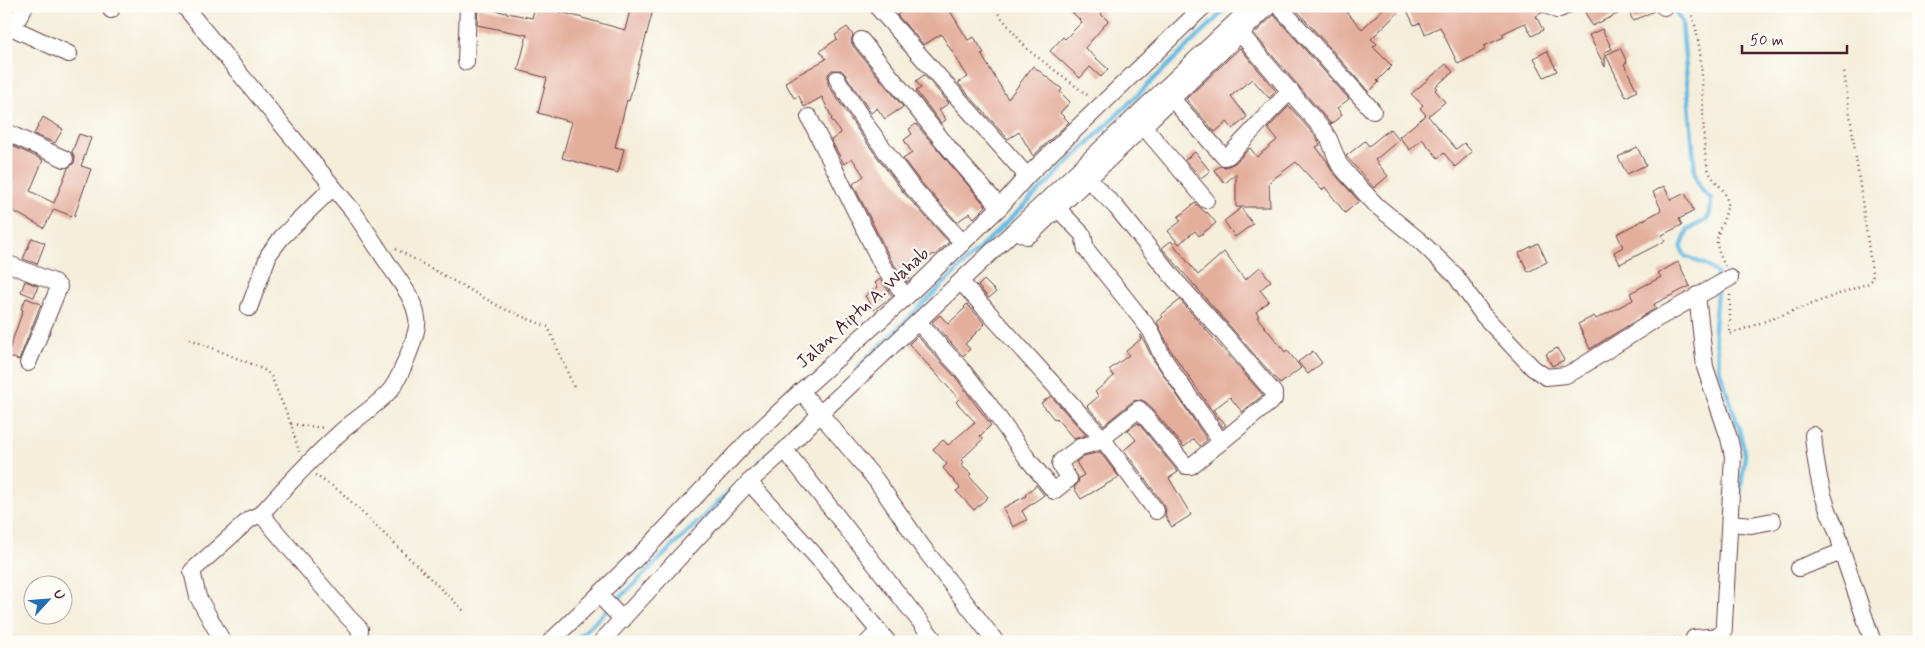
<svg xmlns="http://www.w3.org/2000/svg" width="1925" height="648" viewBox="0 0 1925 648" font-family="Mynerve,sans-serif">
  <rect width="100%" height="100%" fill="#fdfcf7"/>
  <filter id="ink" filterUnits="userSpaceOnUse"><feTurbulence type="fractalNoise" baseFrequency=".02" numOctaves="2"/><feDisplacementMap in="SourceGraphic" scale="10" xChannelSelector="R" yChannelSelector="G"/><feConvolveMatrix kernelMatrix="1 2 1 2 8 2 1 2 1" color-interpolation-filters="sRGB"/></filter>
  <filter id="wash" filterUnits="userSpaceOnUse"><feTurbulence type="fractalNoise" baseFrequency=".0096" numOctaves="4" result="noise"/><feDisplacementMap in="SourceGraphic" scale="20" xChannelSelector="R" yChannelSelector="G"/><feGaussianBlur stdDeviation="1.12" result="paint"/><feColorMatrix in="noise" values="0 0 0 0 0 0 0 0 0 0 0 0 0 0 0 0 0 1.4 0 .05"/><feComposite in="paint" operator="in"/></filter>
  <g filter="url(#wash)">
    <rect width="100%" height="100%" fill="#f4eeda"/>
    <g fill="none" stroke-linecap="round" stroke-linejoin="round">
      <g stroke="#67bbe3" stroke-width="4.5">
        <path d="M 1673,6 L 1682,23 L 1695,173 C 1698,186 1701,191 1711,198 C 1711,222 1708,219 1688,229 L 1681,248 L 1685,256 L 1706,265 L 1717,273 L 1717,281"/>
        <polyline points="1717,291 1714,328 1720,371 1739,429 1745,454 1737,519"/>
        <polyline points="859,366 1229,6"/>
        <polyline points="760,462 803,420"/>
        <polyline points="574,642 733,488"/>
      </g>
    </g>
    <g id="blocks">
      <g fill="#e4ae9c">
        <polygon points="535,6 561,12 625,30 631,6 654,6 629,101 627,100 615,147 624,149 618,173 562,158 572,122 538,113 547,78 518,70 527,35 477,25 478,7 532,18"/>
        <polygon points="911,6 947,6 968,40 974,37 984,53 981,54 1008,99 1033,66 1062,89 1060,92 1070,102 1060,113 1069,122 1033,156 1019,132 1008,139 958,83 968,77 941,34 924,45 897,15"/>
        <polygon points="1066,6 1108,6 1101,14 1108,21 1085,48 1108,69 1101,77 1090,67 1080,78 1050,51 1063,37 1065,39 1082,22"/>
        <polygon points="1293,6 1341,6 1362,29 1386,6 1405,6 1371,39 1377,44 1373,47 1392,66 1377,81 1379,82 1369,92"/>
        <polygon points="1405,6 1539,6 1542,13 1536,16 1543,30 1532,36 1525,23 1502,34 1504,37 1484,46 1485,50 1458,64 1440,27 1425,34 1420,23 1414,25"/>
        <polygon points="1582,6 1653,6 1654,11 1633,21 1628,9 1592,26"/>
        <polygon points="1274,15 1349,99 1337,108 1342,115 1331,124 1254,34"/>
        <polygon points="847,27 853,35 851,41 853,46 903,107 885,119 877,108 871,113 845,74 841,70 832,70 828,74 828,84 859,132 903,192 949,242 935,255 934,254 906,274 910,279 907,282 891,260 853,184 864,176 852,158 844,164 831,140 841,133 831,119 832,118 822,97 804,107 799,96 794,98 785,82 826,59 820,51 837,39 835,35"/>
        <polygon points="1602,29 1612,49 1605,52 1605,67 1589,35"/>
        <polygon points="1240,48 1276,91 1269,98 1252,79 1231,96 1247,117 1233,129 1227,122 1215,132 1186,99"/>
        <polygon points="1620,48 1627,62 1624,64 1637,91 1626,97 1606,55"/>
        <polygon points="1547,51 1557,71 1544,77 1534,58"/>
        <polygon points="1446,64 1453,72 1436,86 1437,88 1435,90 1445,102 1428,116 1456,149 1464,143 1472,152 1455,167 1444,153 1438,158 1422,139 1410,150 1399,137 1426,115 1420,108 1423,105 1411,94"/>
        <polygon points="924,75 949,103 939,110 946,120 941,123 916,91 921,88 916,81"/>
        <polygon points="1289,106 1316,137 1320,145 1316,147 1327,161 1331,170 1359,201 1345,213 1325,187 1322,190 1296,162 1269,182 1270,207 1236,207 1236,174 1225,183 1214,170 1220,166 1226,167 1235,163 1250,148 1257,157 1277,140 1268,128"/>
        <polygon points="43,117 63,129 55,143 34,134"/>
        <polygon points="916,124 986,206 974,218 970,213 957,222 919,180 903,159 912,153 904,140 912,134 909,129"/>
        <polygon points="1390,129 1399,140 1375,160 1388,176 1374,188 1346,156 1365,141 1369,146"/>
        <polygon points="79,134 91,138 81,166 91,169 74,217 54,209 44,228 6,207 6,190 13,178 6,175 6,143 43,160 30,191 54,203 68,168 74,163 75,158 72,152"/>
        <polygon points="1637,147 1646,165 1627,174 1618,157"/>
        <polygon points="1195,152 1210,171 1201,178 1185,160"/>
        <polygon points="1664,186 1671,200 1685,193 1694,211 1679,219 1682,225 1662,235 1665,241 1620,264 1614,252 1623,247 1617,234 1660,211 1661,209 1653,192"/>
        <polygon points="1195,203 1206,213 1207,212 1216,223 1199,236 1195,231 1179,244 1168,231 1181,221 1178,217"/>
        <polygon points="1241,208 1253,224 1235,237 1224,221"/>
        <polygon points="32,238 45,243 37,264 23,259"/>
        <polygon points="1171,241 1198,275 1224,252 1245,280 1260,267 1271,281 1260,290 1269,301 1256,312 1259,316 1257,317 1285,352 1287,350 1301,368 1280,384 1162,248"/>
        <polygon points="1538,243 1547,262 1528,272 1519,253"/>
        <polygon points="1678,262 1690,286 1654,304 1656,308 1590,349 1578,324 1594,316 1596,319 1633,300 1630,293 1661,277 1658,273"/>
        <polygon points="880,279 892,296 874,310 865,296 878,287 875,283"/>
        <polygon points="984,280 996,292 989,298 978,286"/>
        <polygon points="25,281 38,286 34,297 21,292"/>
        <polygon points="26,298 41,304 19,360 7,356 23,310 21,309"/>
        <polygon points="1180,300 1263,395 1242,412 1230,397 1213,410 1226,425 1223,427 1170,349 1157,322 1163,317 1161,315"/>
        <polygon points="967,304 985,324 965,344 970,349 963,356 932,322 940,315 948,324 965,308 964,307"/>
        <polygon points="1141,335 1153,359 1207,440 1200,446 1194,439 1184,447 1147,403 1142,400 1133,401 1104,425 1087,406 1099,396 1095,392 1114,376 1109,370 1129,355 1126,351 1141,339 1139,337"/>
        <polygon points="917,336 956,378 991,425 980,436 983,439 961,460 964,462 961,465 971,474 969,476 988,497 974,510 956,491 960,488 943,468 947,464 933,449 943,440 948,445 975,422 956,402 959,399 909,344"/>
        <polygon points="1557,348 1564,360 1552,366 1546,354"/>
        <polygon points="1313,351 1322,363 1308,374 1298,362"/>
        <polygon points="1051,396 1086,435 1074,439 1056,418 1054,419 1041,403"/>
        <polygon points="1138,423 1178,472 1169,478 1191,515 1172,527 1165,516 1166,510 1164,505 1124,450 1136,440 1128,430"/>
        <polygon points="1100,452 1119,477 1081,499 1074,488 1078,483 1079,478 1084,475 1076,462 1084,456"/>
        <polygon points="1036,485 1044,495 1022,511 1027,520 1013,527 1003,508 1026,496 1025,495"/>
      </g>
    </g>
  </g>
  <g filter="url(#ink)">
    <use href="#blocks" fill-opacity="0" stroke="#643e45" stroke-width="1"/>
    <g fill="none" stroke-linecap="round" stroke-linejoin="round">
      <g stroke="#643e45" stroke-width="18">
        <g id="minor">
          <polyline points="25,6 13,28 69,54"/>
          <path d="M 184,6 L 353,211 C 366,230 378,249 391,268 C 401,283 414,299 417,318 C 420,331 400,377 392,388 C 383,401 356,419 343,430 C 314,456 287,485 261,514 L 348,617 L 360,629 L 359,642"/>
          <polyline points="1279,6 1373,111"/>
          <polyline points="1549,6 1557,10 1566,6"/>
          <polyline points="1663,6 1664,7"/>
          <polyline points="879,9 1027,176"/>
          <polyline points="111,10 112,6"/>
          <polyline points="1240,33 1324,131 1329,139 1339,164 1350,177 1377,206 1420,241 1455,275 1483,315 1533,368 1546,377 1566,375 1576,370 1653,321 1730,278"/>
          <polyline points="861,40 961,163 1000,207"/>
          <polyline points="466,62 468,6"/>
          <polyline points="837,79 867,126 911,186 963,243"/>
          <path d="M 1172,99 L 1224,157 L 1228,156 C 1250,135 1268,111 1291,91"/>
          <polyline points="809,117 882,265 906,297"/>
          <polyline points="1144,127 1206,200"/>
          <polyline points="6,132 65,159"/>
          <polyline points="1087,178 1116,207 1176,281 1223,333 1274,393 1274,399 1221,442"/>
          <polyline points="1015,231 1027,236 1033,232 1269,6"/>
          <polyline points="6,263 54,282 59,287 28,363"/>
          <polyline points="961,282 1102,438 1156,511"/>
          <polyline points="1697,295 1705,367 1729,438 1733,456 1723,642"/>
          <polyline points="249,308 269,254 282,237 332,188"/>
          <polyline points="918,322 964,372 988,403 1027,458 1054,491 1069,479 1060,465 1061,461 1080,447 1098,442 1139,409 1186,466 1191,466 1221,442 1175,376 1161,354 1151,331 1086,249 1083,235 1057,208"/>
          <polyline points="801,391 876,480 921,545 996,642"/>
          <path d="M 1813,435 C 1815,458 1818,481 1826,504 C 1831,520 1841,535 1842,552"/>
          <polyline points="785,450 936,642"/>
          <polyline points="749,482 823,564 888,642"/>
          <polyline points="1730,523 1751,525 1773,521"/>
          <polyline points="1799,568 1842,552 1873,642"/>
          <polyline points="599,595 623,620"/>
          <polyline points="223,642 198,597 192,571 250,519 261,514"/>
          <polyline points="550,642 651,544 743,446 801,391 906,297 1000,207 1027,176 1204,6"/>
          <polyline points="601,642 749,482 785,450 821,413 1252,6"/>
          <polyline points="868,642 879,631"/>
          <polyline points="1694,642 1694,638 1722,636"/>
        </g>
      </g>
      <g stroke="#643e45" stroke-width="2.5" stroke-dasharray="1 4" stroke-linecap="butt">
        <polyline points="992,6 1028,50 1090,97"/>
        <path d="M 1689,6 C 1702,39 1702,76 1703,111 C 1704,130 1703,150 1708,168 C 1711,181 1725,187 1727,200 C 1729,216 1716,229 1717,244 C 1718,252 1722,259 1725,266"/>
        <polyline points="396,249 504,309 548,327 575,390"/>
        <polyline points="1730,295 1730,334 1869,283 1873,279 1844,72"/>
        <polyline points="190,339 256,366 266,371 271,376 291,424 299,452"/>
        <polyline points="291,424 324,428"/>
        <polyline points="315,475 340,491 464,611"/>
        <polyline points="1619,639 1680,638"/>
      </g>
      <use href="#minor" stroke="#fff" stroke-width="16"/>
    </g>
  </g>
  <g text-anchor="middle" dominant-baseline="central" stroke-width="4.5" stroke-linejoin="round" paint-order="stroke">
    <g font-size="18" fill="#4a1f2b" stroke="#fdfcf7">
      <text transform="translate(863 308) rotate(-42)">Jalan Aiptu A. Wahab</text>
    </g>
  </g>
  <rect width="1925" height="648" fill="none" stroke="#fdfcf7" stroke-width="25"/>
  <g transform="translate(48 600) rotate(64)"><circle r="24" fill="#fdfcf7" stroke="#b5a4a5"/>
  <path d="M0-4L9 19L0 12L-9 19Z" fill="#1f6fb2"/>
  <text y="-8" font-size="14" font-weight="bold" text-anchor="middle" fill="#4a1f2b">U</text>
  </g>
  <path d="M1742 45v8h105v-8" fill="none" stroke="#4a1f2b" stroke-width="2.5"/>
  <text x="1750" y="45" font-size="15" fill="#4a1f2b" stroke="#fdfcf7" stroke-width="4" paint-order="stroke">50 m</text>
</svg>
